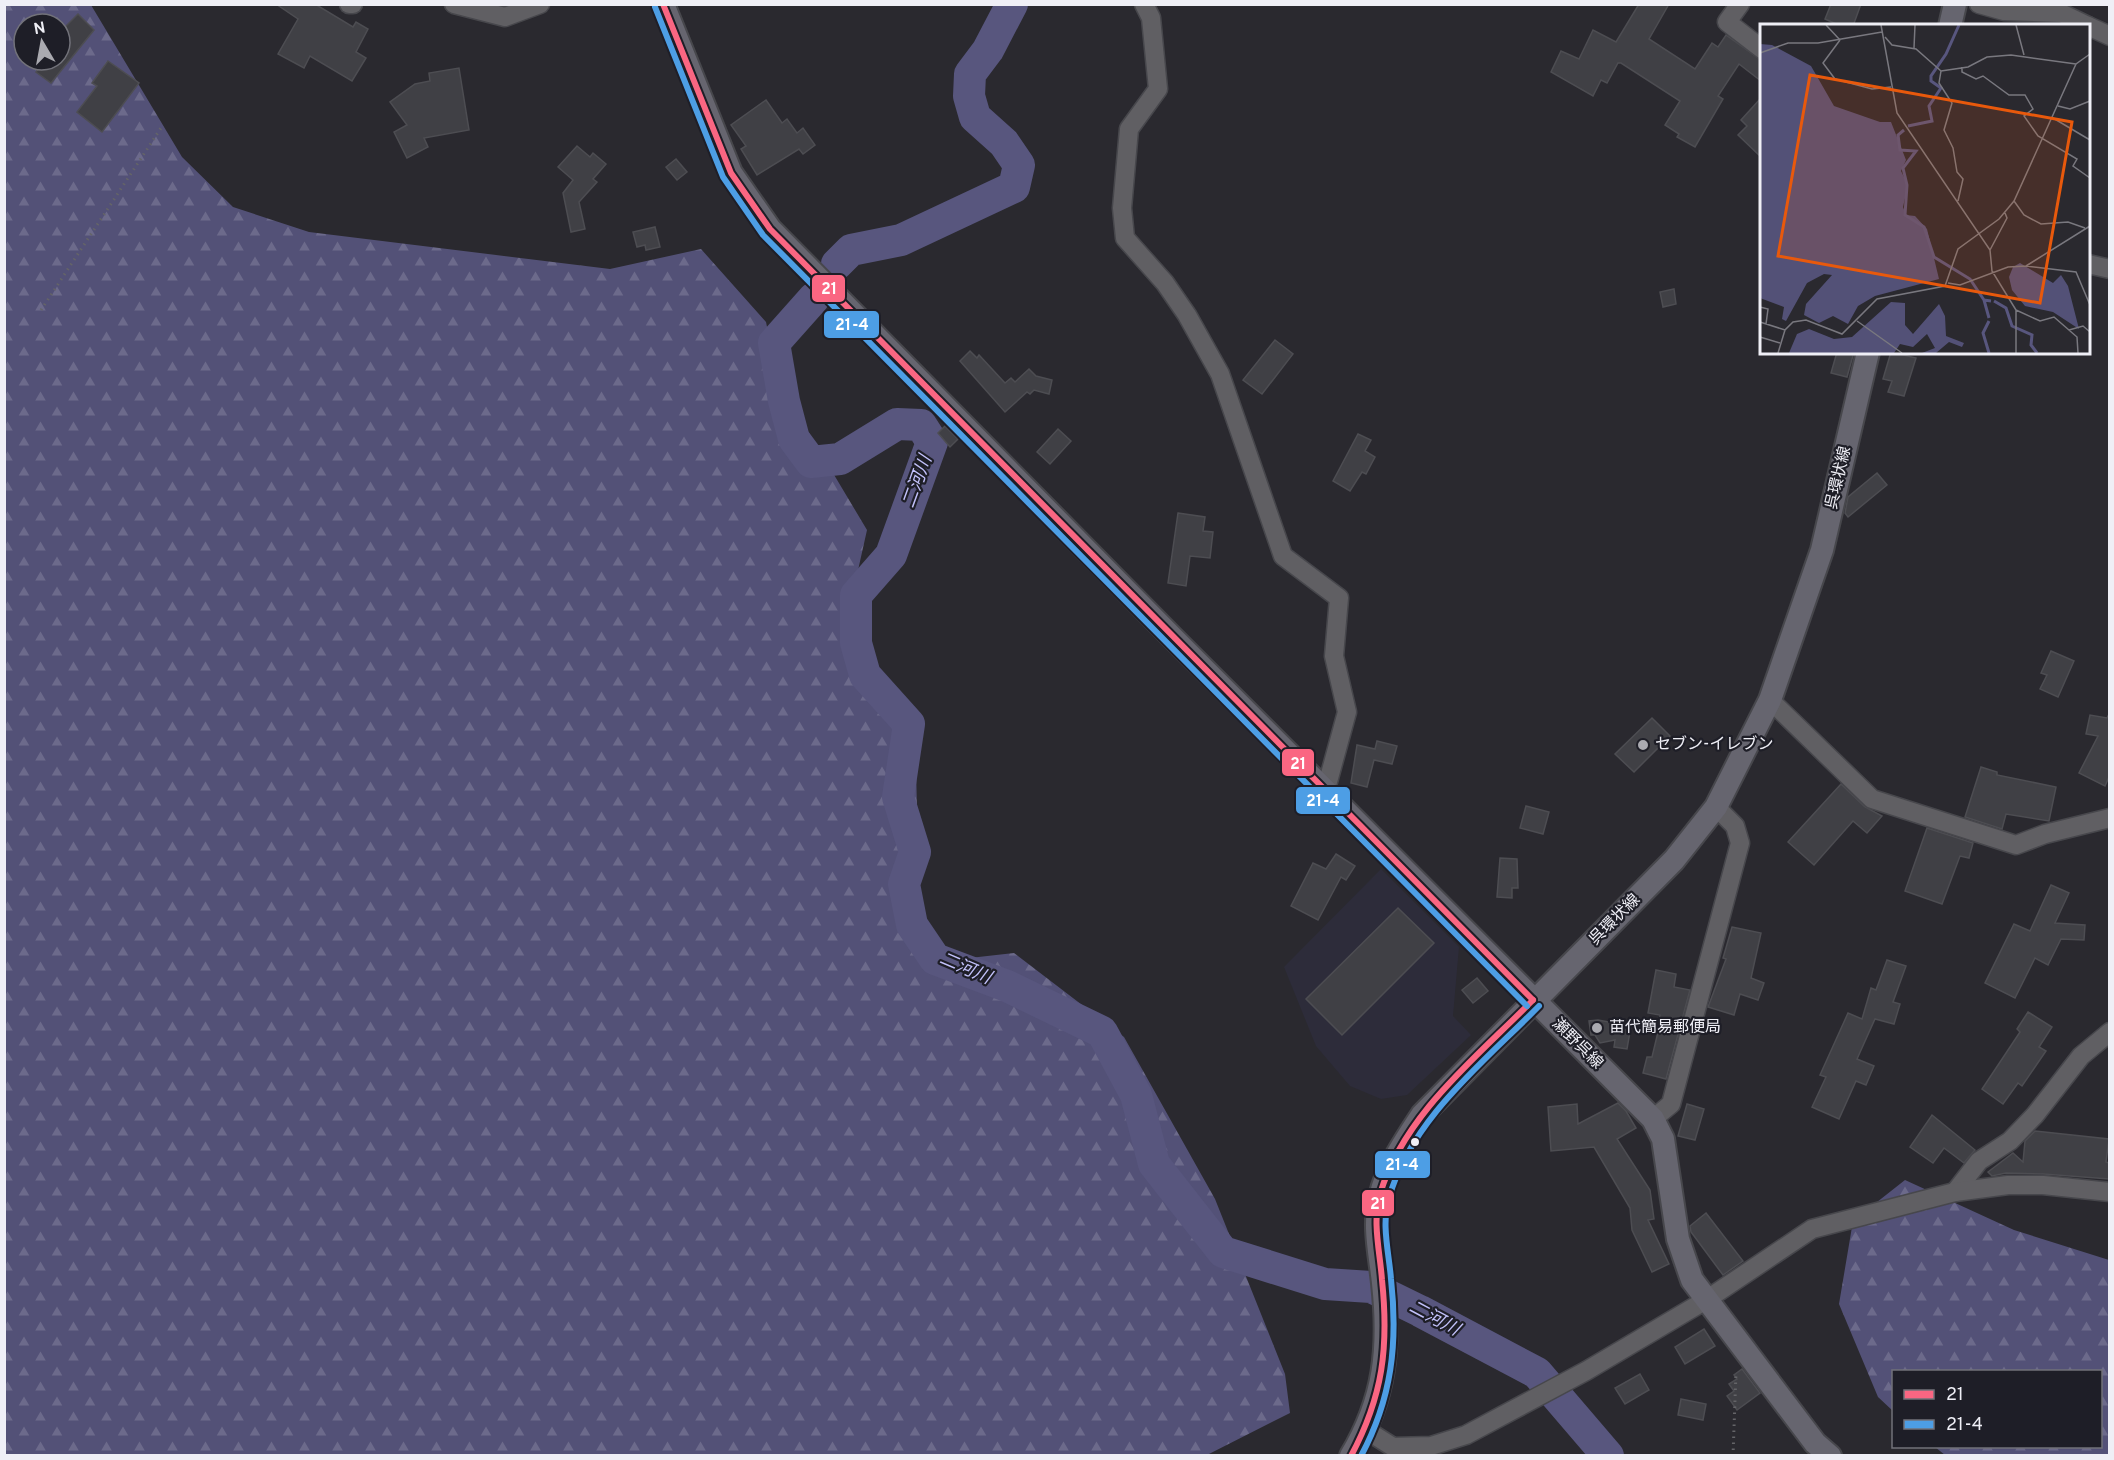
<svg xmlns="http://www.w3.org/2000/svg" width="2114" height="1460" viewBox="0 0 2114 1460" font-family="Overpass,'Noto Sans JP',sans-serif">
  <defs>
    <pattern id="forest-firs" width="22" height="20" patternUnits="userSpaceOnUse" patternTransform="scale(1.5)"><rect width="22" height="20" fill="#535177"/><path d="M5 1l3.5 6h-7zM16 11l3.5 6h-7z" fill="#6c6a8b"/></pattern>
  </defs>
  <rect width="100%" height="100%" fill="#2a292f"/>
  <polygon fill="#2d2c3a" points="1381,869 1459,947 1453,1016 1471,1035 1407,1095 1381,1099 1350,1086 1316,1046 1284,967"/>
  <g fill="url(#forest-firs)" fill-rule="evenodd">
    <path d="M 5,5 L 91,5 L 182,157 L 233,207 L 309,232 L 610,269 L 701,249 L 766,322 L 778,381 L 867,530 L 846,624 L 915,720 L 918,857 L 908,901 L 943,961 L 1014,953 L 1124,1037 L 1215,1199 L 1285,1374 L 1290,1413 L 1205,1456 L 5,1456 ZM 24,24 L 60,24 L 60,60 L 24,60 Z"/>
    <polygon points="1905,1180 2014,1230 2109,1260 2109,1455 1945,1455 1935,1447 2100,1446 2100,1372 1894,1372 1893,1411 1878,1397 1839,1304 1853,1221"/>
  </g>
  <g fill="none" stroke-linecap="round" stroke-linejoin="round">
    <g stroke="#58567e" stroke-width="32">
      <polyline points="837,264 851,250 901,240 1014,187 1019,165 1004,143 975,117 969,96 970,74 988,50 1012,4"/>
      <polyline points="814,298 774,343 784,401 794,439 811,462 840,459 897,424 921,425 932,442 891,555 856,595 856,643 865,675 909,724 898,797 915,852 904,884 912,925 935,959 1007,986 1102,1032 1136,1095 1154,1164 1223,1252 1325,1284 1371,1287 1420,1311 1537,1373 1608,1456"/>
    </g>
  </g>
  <g fill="#404045" stroke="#4d4d52" stroke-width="1.5">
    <polygon points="276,4 315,4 353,27 356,22 368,29 356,52 366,58 352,81 310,56 304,68 278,54 298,19"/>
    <polygon points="1639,4 1669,4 1649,39 1695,69 1712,43 1718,47 1726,35 1761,60 1761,81 1739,64 1718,96 1723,99 1695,147 1677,137 1679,134 1665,125 1680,101 1621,63 1618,63 1607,83 1601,80 1593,96 1551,72 1561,51 1579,59 1593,30 1616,42"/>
    <polygon points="1831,4 1861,4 1853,26 1841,26 1825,19"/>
    <polygon points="78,14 94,30 51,83 36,72 44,60 60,60 60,32"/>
    <polygon points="108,61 139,83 102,132 77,112 97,86 92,83"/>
    <polygon points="459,68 469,130 424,138 428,147 407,158 394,132 407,125 390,102 415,84 430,81 429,73"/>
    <polygon points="1761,98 1761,157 1738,135 1747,126 1741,120"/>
    <polygon points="766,100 782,123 787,119 797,133 803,128 815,145 803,154 799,149 757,175 741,149 746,146 731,125"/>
    <polygon points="577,146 590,157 593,153 606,164 593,179 597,182 579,202 585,229 571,232 563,193 573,180 558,167"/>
    <polygon points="676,159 687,172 677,180 666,167"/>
    <polygon points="655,227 660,247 646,250 645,245 637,247 633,232"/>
    <polygon points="1674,289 1676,304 1663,307 1660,292"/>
    <polygon points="1275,340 1293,354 1262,394 1243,380"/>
    <polygon points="970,351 977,358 979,355 1005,383 1011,378 1015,382 1029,369 1036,376 1052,380 1049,394 1034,390 1030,394 1027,392 1005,412 960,361"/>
    <polygon points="1837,352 1854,352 1847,377 1831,373"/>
    <polygon points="1891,352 1916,358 1904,396 1888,392 1892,381 1883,379"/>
    <polygon points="945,426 958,439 950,447 938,433"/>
    <polygon points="1058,429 1071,441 1050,464 1037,452"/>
    <polygon points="1358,434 1371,440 1365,451 1375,457 1366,474 1362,472 1350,491 1333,481"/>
    <polygon points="1877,473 1887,485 1848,517 1845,513 1848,497"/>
    <polygon points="1178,513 1205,517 1203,531 1213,532 1210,558 1190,556 1186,586 1168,583"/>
    <polygon points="2051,651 2074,661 2058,697 2040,689 2047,675 2041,673"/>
    <polygon points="2109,714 2109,777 2105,786 2079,773 2098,736 2086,734 2090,715 2107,718"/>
    <polygon points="1652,718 1670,736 1634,772 1615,754"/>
    <polygon points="1377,741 1397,746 1392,764 1374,760 1367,787 1351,783 1357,745 1375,749"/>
    <polygon points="1981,767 1997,772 1997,775 2056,787 2049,821 2006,814 2002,829 1965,817"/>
    <polygon points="1841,784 1865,807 1882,816 1867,833 1853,821 1814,865 1788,842"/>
    <polygon points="1526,806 1549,812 1543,834 1520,828"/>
    <polygon points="1927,828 1973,843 1969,858 1960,856 1942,904 1905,891"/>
    <polygon points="1336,854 1355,866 1346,880 1341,877 1318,920 1291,906 1313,863 1326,869"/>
    <polygon points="1500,858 1517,859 1518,888 1512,888 1512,898 1497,897"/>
    <polygon points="2051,885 2069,893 2055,923 2085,925 2084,940 2061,939 2048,965 2035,958 2015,998 1985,983 2014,924 2030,931"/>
    <polygon points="1398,908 1434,943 1342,1035 1306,999"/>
    <polygon points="1732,927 1761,933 1751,978 1764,983 1758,1000 1740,994 1734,1015 1708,1007 1726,959 1723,958"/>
    <polygon points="1887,960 1906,966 1893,1002 1900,1004 1894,1024 1875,1019 1857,1059 1874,1066 1866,1085 1856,1081 1839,1119 1812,1107 1826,1077 1820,1075 1848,1013 1862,1019 1871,988 1876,990"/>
    <polygon points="1656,970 1676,974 1674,987 1690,990 1666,1079 1643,1073 1647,1057 1652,1057 1658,1032 1660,1015 1648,1013"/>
    <polygon points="1477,978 1488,991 1473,1003 1462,990"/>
    <polygon points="2028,1012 2052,1027 2039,1047 2046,1051 2022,1086 2018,1083 2003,1104 1982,1089 2020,1032 2017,1029"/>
    <polygon points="1598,1020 1631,1026 1627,1049 1614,1047 1615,1040 1600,1043 1595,1035 1591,1035 1589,1021"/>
    <polygon points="1618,1103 1626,1111 1636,1128 1617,1139 1650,1190 1654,1219 1648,1220 1669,1264 1652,1272 1632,1230 1630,1208 1594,1147 1551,1151 1548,1107 1577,1104 1578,1124"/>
    <polygon points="1687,1104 1704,1109 1695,1140 1678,1136"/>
    <polygon points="1932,1115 1975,1150 1964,1163 1944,1148 1933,1163 1910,1147"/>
    <polygon points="2035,1131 2109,1139 2106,1162 2109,1163 2109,1179 2043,1174 2006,1173 1992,1176 1988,1172 2013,1153 2023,1162 2025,1141"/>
    <polygon points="1706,1213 1743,1261 1723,1275 1691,1232 1690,1226"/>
    <polygon points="1704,1329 1715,1346 1685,1364 1675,1347"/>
    <polygon points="1742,1369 1760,1393 1737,1410 1727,1396 1734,1391 1729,1384 1737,1379 1734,1375"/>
    <polygon points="1640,1374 1649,1390 1625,1404 1615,1388"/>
    <polygon points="1681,1399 1706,1404 1703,1420 1678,1415"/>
  </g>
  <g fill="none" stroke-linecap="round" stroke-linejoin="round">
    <g stroke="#47474c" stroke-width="21">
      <g id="minor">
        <polyline points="349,4 353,4"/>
        <polyline points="454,4 505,17 540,4"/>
        <polyline points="1144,4 1151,18 1158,89 1129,129 1122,208 1125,238 1165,283 1187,315 1220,374 1283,556 1339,598 1334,656 1347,712 1326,789"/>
        <polyline points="1740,4 1727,22 1762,49"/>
        <polyline points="1979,4 2004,11 2061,13 2088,26"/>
        <polyline points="2088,26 2110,36"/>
        <polyline points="2088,264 2110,269"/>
        <polyline points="1770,700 1872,799 2016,845 2045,834 2110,818"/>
        <polyline points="1653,1119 1671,1104 1740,843 1735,826 1716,807"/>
        <polyline points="1955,1192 1979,1161 2010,1141 2035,1115 2081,1056 2110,1032"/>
        <polyline points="1366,1430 1393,1447 1431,1446 1466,1435 1586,1371 1706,1300 1812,1229 1955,1192 2008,1185 2043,1185 2110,1192"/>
      </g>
    </g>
    <g stroke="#47474c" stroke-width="26">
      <g id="major">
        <polyline points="663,4 731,173 770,229 1172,637 1653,1119 1663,1139 1678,1239 1692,1280 1815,1443 1830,1456"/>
        <polyline points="1950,26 1955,4"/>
        <path d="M 1351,1456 C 1385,1399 1390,1348 1383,1283 C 1380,1254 1373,1227 1380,1197 C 1387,1167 1405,1141 1422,1115 L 1674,860 L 1716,807 L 1770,700 L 1822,550 L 1868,352"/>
      </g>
    </g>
    <g stroke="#646468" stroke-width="3" stroke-dasharray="1.5 4.5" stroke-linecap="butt">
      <polyline points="41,310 163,125"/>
      <polyline points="1733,1456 1736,1372"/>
    </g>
    <use href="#minor" stroke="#605f63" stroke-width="18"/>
    <use href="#major" stroke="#66656f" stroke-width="22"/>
    <g stroke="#1e1e27" stroke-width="10">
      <g id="bus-1">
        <polyline points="663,4 731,173 770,229 1533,1000"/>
        <path d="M 1351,1456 C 1383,1396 1389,1347 1382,1280 C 1380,1252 1372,1222 1380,1194 C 1404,1114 1477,1057 1533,1000"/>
      </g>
    </g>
    <g stroke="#1e1e27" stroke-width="10">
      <g id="bus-2">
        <polyline points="655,7 723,177 763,235 1527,1006"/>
        <path d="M 1361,1456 C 1392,1398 1398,1343 1391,1279 C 1389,1253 1381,1224 1389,1198 C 1411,1119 1484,1062 1539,1006"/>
      </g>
    </g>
    <use href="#bus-1" stroke="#fa6682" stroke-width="6"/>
    <use href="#bus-2" stroke="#4d9ee5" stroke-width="6"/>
  </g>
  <g fill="#aaaab0" stroke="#1e1e27" stroke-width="2">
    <circle cx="1643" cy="745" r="6"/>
    <circle cx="1597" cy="1028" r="6"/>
  </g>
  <circle fill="#efeff6" stroke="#1e1e27" stroke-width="2" cx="1415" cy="1142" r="5"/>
  <g text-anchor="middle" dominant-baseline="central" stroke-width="4.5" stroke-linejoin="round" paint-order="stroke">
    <g font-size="16" fill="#efeff6" stroke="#1e1e27">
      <text transform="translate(1839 478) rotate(-77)">呉環状線</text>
      <text transform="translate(1615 920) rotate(-45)">呉環状線</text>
      <text transform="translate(1577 1044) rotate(45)">瀬野呉線</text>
    </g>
    <g font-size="16" fill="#efeff6" stroke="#1e1e27" text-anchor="start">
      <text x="1655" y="745">セブン-イレブン</text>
      <text x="1609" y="1028">苗代簡易郵便局</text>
    </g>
    <g font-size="18" font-style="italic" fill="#c2c1fa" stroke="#1e1e27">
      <text transform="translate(918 482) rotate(-70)">二河川</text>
      <text transform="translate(965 969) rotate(23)">二河川</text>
      <text transform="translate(1434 1319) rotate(28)">二河川</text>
    </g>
  </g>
  <g transform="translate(1760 24)">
    <rect width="330" height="330" fill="#2a292f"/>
    <path d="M 0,20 L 12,21 L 51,42 L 74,82 L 120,98 L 131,98 L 146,136 L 141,147 L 148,161 L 143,183 L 146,191 L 155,192 L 167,205 L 179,255 L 115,272 L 98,282 L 88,300 L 73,292 L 59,299 L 44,291 L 46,280 L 72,251 L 64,250 L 47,259 L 26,297 L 22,295 L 24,283 L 0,274 ZM 260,239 L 293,259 L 301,251 L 308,262 L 319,305 L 293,288 L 265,282 L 252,266 L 249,253 L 253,243 ZM 131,278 L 145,279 L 145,301 L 153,310 L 179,280 L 185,292 L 186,312 L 204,319 L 202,323 L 189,318 L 176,329 L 162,329 L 175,324 L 167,310 L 153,323 L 140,320 L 134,329 L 29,329 L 37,310 L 49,305 L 74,315 L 92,313 Z" fill="#535177"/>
    <path fill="none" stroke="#58567e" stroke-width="3" d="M 148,102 L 172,97 L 169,82 L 181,64 L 171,57 L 171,52 L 186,30 L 199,1M 144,106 L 138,111 L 140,126 L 156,127 L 143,144 L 147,161 L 145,191 L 164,203 L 174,233 L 210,255 L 224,276M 234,277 L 246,284 L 252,302 L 272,311 L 271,321 L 277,329M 229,294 L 224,276 L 231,277M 229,297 L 223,309 L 229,329"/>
    <path fill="none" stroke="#79787f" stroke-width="1.5" d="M 66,1 L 80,16M 121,1 L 137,89 L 230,226 L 232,247 L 256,286 L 256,329M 256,1 L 264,31M 125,13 L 132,21 L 156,25 L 181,47M 80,16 L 63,39 L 75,55 L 112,65 L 131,63M 154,24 L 155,1M 0,29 L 28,19 L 58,19 L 122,8M 202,43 L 202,48 L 216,55 L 223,52 L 249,71 L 265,71 L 273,85 L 264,92 L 278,112 L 317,135 L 313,142 L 330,154M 181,47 L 179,59 L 192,79 L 184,106 L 193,124 L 197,148 L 203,155 L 198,177M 181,47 L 208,43 L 227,33 L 251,31 L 316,40M 298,82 L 310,85 L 330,77M 293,94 L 330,116M 254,177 L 264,191 L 281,200 L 308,198 L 325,204M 230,226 L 247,194 L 245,189M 266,242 L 330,202M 188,259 L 200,261 L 248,243 L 266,242 L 316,248 L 330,281M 0,283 L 8,285 L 6,300M 256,286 L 280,297 L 294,293 L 317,313 L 318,329M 97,297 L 142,329M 0,298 L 25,306M 309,306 L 323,302 L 330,308M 0,313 L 20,319M 18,329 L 25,306 L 33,298 L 46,296 L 82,310 L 117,275 L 185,262 L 198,225 L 239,195 L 254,177 L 316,40 L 330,30"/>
    <path fill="#e8590c" fill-opacity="0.15" stroke="#e8590c" stroke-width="3" d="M 50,51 L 312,98 L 280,279 L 18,232 Z"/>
    <rect width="330" height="330" fill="none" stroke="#efeff6" stroke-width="3"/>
  </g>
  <g stroke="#1e1e27" stroke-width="2">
    <rect x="811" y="274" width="35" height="29" rx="6" fill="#fa6682"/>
    <rect x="823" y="310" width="57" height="29" rx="6" fill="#4d9ee5"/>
    <rect x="1281" y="748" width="34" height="29" rx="6" fill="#fa6682"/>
    <rect x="1295" y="786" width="56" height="29" rx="6" fill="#4d9ee5"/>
    <rect x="1374" y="1150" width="57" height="29" rx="6" fill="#4d9ee5"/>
    <rect x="1361" y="1189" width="34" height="28" rx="6" fill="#fa6682"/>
  </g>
  <g font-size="16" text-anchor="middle" font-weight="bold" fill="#fff">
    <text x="829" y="294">21</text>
    <text x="852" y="330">21-4</text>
    <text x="1298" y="769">21</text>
    <text x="1323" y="806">21-4</text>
    <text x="1402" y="1170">21-4</text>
    <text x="1378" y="1209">21</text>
  </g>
  <rect width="2114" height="1460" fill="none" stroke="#efeff6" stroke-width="12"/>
  <rect x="1892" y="1370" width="210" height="78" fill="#1e1e27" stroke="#72727a" stroke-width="1.5"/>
  <rect x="1904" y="1390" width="30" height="9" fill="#fa6682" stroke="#72727a" stroke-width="1.5"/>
  <text x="1946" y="1400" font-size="18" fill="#efeff6">21</text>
  <rect x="1904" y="1420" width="30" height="9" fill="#4d9ee5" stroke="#72727a" stroke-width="1.5"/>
  <text x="1946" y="1430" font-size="18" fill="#efeff6">21-4</text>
  <g transform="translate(42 42) rotate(350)"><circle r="28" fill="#1e1e27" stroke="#72727a" stroke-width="1.5"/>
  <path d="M0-4.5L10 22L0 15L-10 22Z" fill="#aaaab0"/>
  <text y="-9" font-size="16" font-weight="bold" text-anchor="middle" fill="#efeff6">N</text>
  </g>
</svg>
